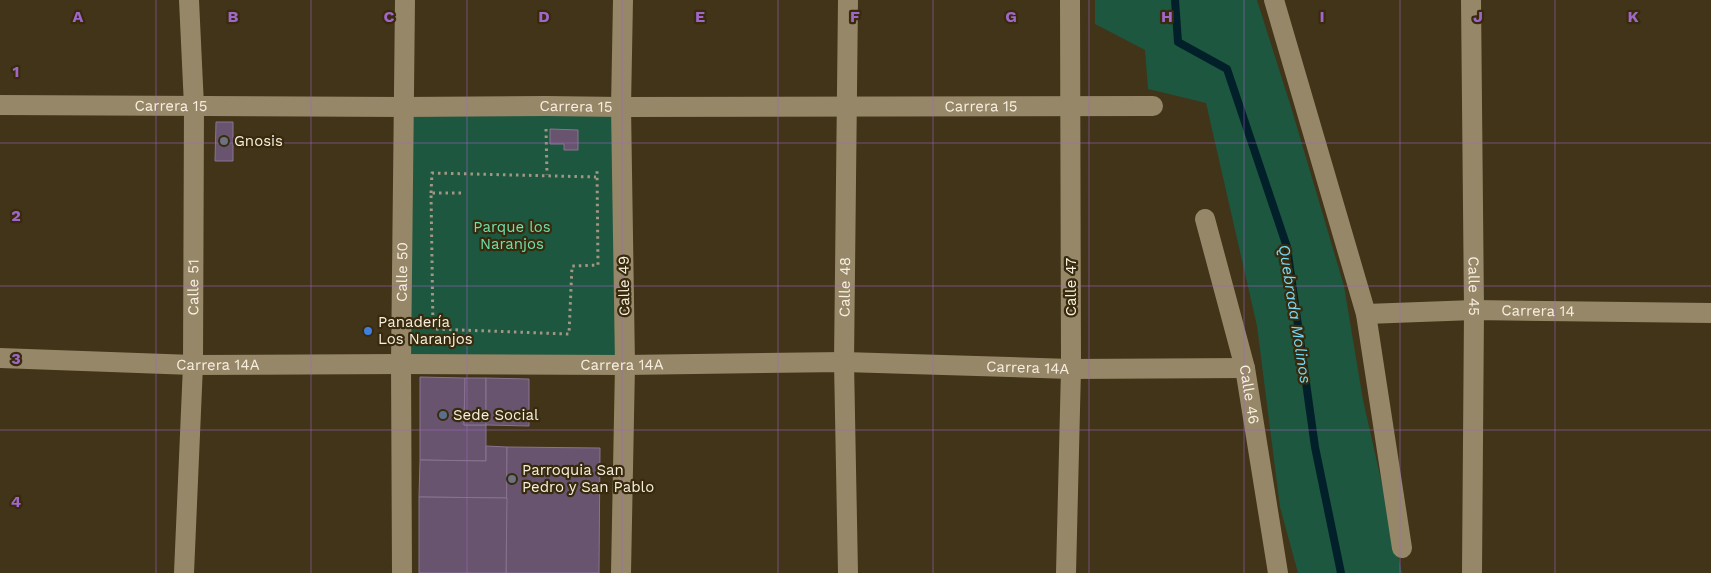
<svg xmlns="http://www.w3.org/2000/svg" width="1711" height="573" viewBox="0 0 1711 573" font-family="'Work Sans',sans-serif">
  <rect width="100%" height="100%" fill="#413418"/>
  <g fill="#1d573f">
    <polygon points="1095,0 1257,0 1291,107 1344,286 1363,400 1402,573 1298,573 1280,507 1257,326 1206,103 1148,89 1145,50 1095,24"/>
    <polygon points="403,107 621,107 625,365 401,364"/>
  </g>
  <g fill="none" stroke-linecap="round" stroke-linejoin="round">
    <polyline stroke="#022029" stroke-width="8" points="1175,0 1178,42 1227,69 1287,247 1315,447 1341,573"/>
  </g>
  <g fill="#68546e" stroke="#89748f">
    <polygon points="216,122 233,122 233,161 215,161"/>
    <polygon points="550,129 578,130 578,150 564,150 564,144 550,144"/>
    <polygon points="420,377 465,378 464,425 486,425 486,461 420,460"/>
    <polygon points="465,378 486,378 486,425 464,425"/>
    <polygon points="486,378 529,379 529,426 486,425"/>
    <polygon points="486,446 507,447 507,498 419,497 420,460 486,461"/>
    <polygon points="507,447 600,448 599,573 506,573"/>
    <polygon points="419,497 507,498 506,573 419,573"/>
  </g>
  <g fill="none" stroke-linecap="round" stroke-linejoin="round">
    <g stroke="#a29782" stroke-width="3" stroke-dasharray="2.5 4" stroke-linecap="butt">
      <polyline points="546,129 547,175"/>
      <polyline points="431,193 432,173 596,177"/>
      <polyline points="461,193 431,193 433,329 569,334 572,266 598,265 597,169"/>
    </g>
    <g stroke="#968768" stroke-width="20">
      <polyline points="1274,0 1366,314 1402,548"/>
      <path id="s1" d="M 1471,0 L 1474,310 L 1472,573"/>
      <path id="s2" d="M 0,105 L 403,107 L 546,106 L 621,107 L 1153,106"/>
      <path id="s3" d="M 1205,219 L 1245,368 L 1278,573"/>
      <path id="s4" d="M 1366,314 L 1474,310 L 1711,313"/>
      <path id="s5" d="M 0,358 L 193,365 L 401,364 L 625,365 L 844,362 L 1071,369 L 1245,368"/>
      <path id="s6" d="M 184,573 L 193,365 L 194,106 L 189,0"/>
      <path id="s7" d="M 402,573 L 401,364 L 405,0"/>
      <polyline points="621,573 625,365 621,107 623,0"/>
      <path id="s8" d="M 848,573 L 844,362 L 848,0"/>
      <polyline points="1066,573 1071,369 1070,0"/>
    </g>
  </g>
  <path fill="none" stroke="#a066c9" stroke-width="1" stroke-opacity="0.55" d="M 156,0 L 156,573M 311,0 L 311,573M 467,0 L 467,573M 622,0 L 622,573M 778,0 L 778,573M 933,0 L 933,573M 1089,0 L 1089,573M 1244,0 L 1244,573M 1400,0 L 1400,573M 1555,0 L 1555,573M 0,143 L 1711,143M 0,286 L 1711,286M 0,430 L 1711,430"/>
  <g fill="#6b7280" stroke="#372a0d" stroke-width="2">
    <circle cx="224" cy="141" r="5"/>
    <circle cx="512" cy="479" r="5"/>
  </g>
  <circle fill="#3f7fe0" stroke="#372a0d" stroke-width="2" cx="368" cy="331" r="5"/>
  <circle fill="#5c6f8a" stroke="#372a0d" stroke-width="2" cx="443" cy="415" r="5"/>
  <g text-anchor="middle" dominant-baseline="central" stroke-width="4.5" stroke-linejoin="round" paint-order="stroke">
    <g font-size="15" fill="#f8efdf" stroke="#372a0d">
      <text stroke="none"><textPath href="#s2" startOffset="171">Carrera 15</textPath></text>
      <text stroke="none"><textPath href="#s2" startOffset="576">Carrera 15</textPath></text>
      <text stroke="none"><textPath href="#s2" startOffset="981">Carrera 15</textPath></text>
      <text stroke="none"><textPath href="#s7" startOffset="301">Calle 50</textPath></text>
      <text transform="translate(624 286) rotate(-91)">Calle 49</text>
      <text stroke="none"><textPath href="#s1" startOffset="286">Calle 45</textPath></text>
      <text stroke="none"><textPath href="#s6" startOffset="286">Calle 51</textPath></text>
      <text stroke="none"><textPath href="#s8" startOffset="286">Calle 48</textPath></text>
      <text transform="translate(1071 287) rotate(-90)">Calle 47</text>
      <text stroke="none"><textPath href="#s4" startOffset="172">Carrera 14</textPath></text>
      <text stroke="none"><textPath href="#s5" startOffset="218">Carrera 14A</textPath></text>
      <text stroke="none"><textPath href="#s5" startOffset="622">Carrera 14A</textPath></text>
      <text stroke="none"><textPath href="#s5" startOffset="1028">Carrera 14A</textPath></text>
      <text stroke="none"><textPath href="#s3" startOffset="181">Calle 46</textPath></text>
    </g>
    <g font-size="15" fill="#f8efdf" stroke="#372a0d" text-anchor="start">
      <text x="234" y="141">Gnosis</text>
      <text x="378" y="322">Panadería<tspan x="378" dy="17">Los Naranjos</tspan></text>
      <text x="453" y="415">Sede Social</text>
      <text x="522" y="470">Parroquia San<tspan x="522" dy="17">Pedro y San Pablo</tspan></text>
    </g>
    <g font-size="15" fill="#70e1af" stroke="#372a0d">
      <text x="512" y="227">Parque los<tspan x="512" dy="17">Naranjos</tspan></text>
    </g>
    <g font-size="16" font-style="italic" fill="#75d8f6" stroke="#372a0d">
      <text transform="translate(1295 314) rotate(81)">Quebrada Molinos</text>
    </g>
  </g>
  <g font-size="16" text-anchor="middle" font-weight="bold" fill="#a066c9" stroke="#372a0d" stroke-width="4.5" stroke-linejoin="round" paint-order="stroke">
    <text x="78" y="22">A</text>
    <text x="233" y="22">B</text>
    <text x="389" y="22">C</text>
    <text x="544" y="22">D</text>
    <text x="700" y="22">E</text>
    <text x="855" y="22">F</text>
    <text x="1011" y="22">G</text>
    <text x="1167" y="22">H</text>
    <text x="1322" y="22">I</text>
    <text x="1478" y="22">J</text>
    <text x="1633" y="22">K</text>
    <text x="16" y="77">1</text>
    <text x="16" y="221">2</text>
    <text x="16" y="364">3</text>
    <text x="16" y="507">4</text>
  </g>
</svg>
